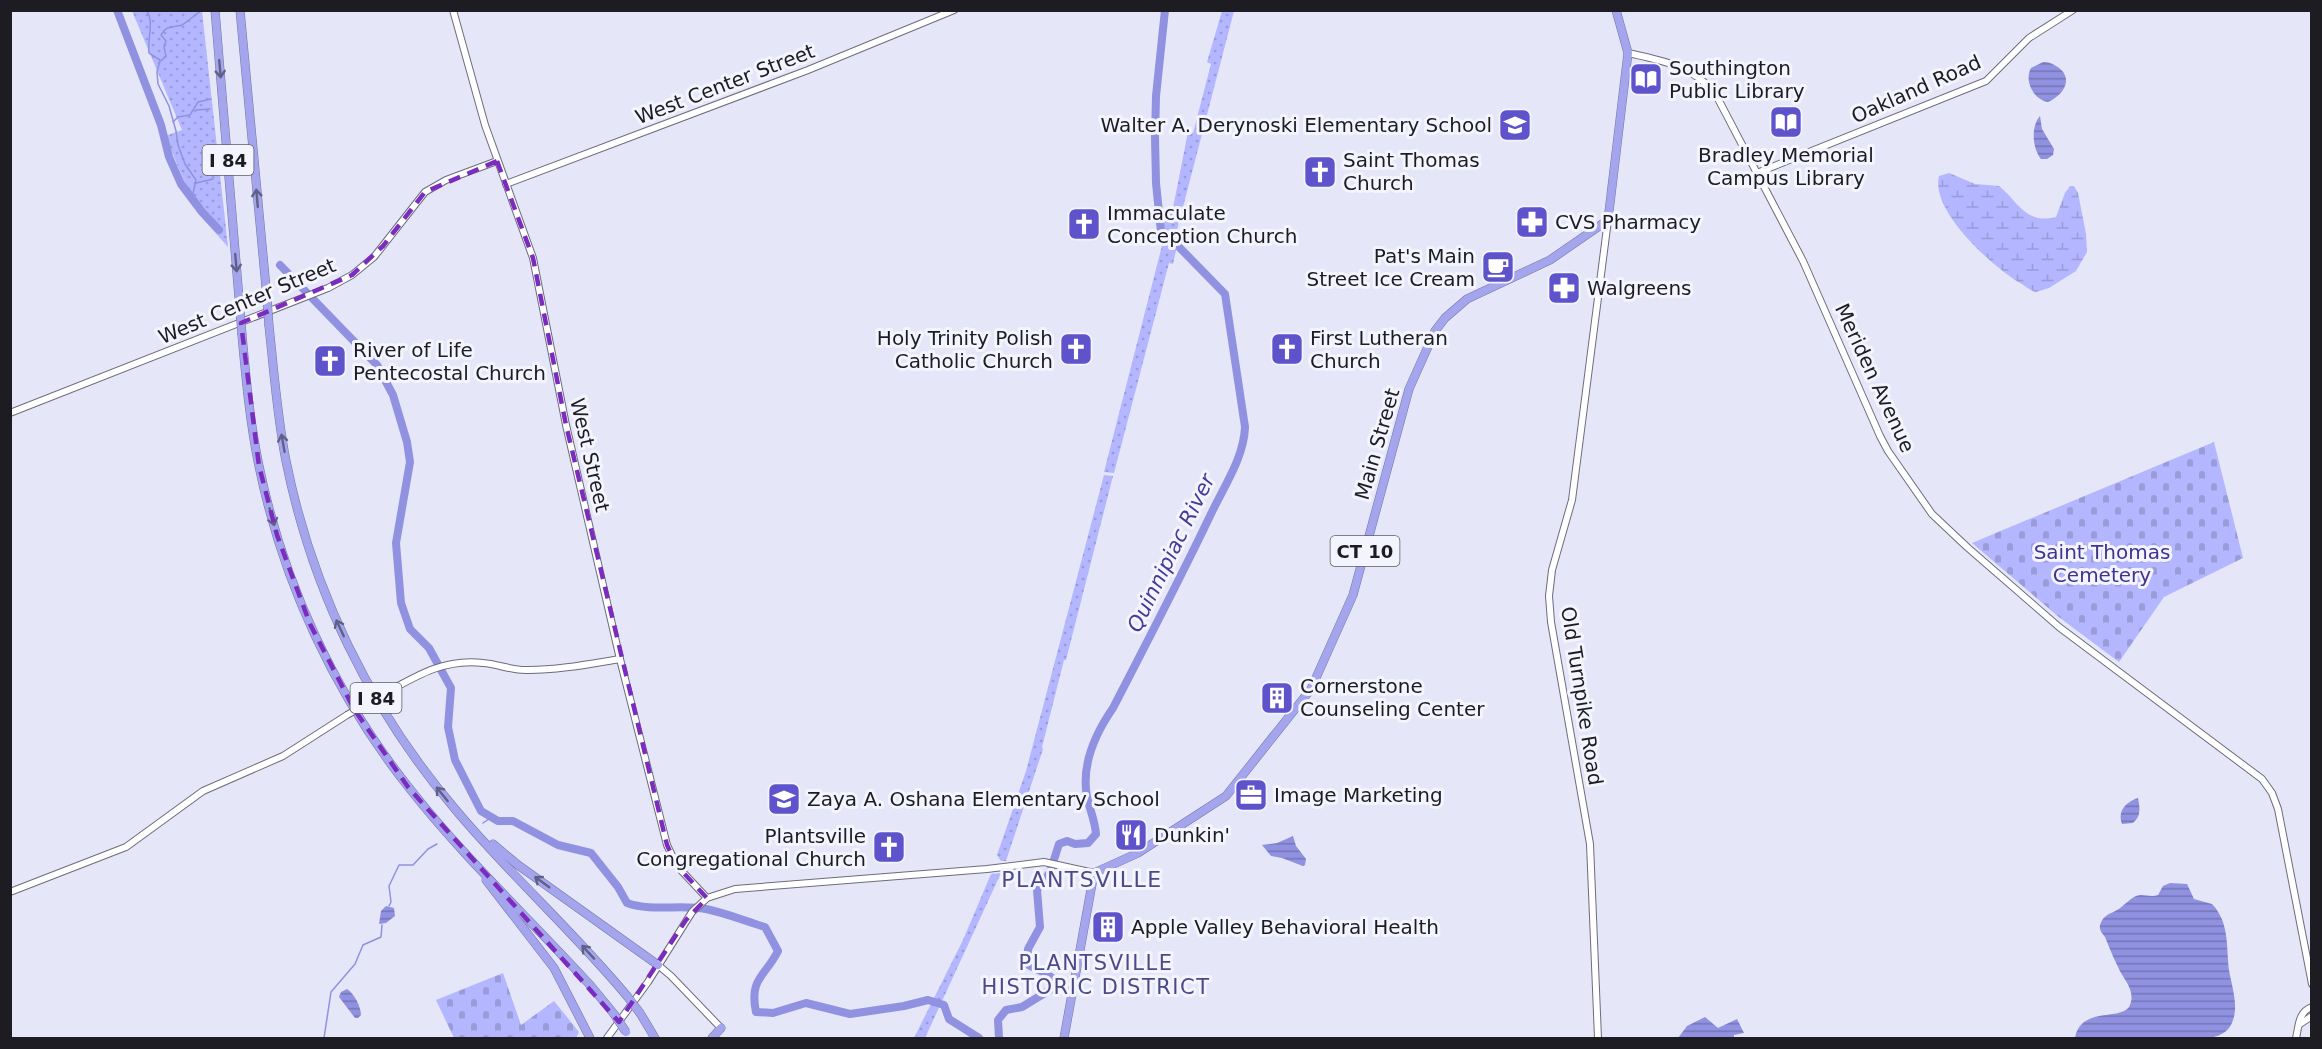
<svg xmlns="http://www.w3.org/2000/svg" width="2322" height="1049" viewBox="0 0 2322 1049" font-family="'DejaVu Sans',sans-serif">
  <defs>
    <pattern id="wetland-marsh" width="20" height="14" patternUnits="userSpaceOnUse" patternTransform="scale(1.5)"><rect width="20" height="14" fill="#b4b6ff"/><path d="M1 5h8M5 5V1M11 12h8M15 12V8" fill="none" stroke="#9a9cda"/></pattern>
    <pattern id="cemetery-stones" width="16" height="16" patternUnits="userSpaceOnUse" patternTransform="scale(1.5)"><rect width="16" height="16" fill="#b4b6ff"/><path d="M2 7V4a2 2 0 0 1 4 0v3zM10 15v-3a2 2 0 0 1 4 0v3z" fill="#9a9cda"/></pattern>
    <pattern id="park-dots" width="8" height="8" patternUnits="userSpaceOnUse" patternTransform="scale(1.5)"><rect width="8" height="8" fill="#b4b6ff"/><path d="M2 2h.1M6 6h.1" fill="none" stroke="#9a9cda" stroke-width="1.8" stroke-linecap="round"/></pattern>
    <pattern id="water-rules" width="6" height="5" patternUnits="userSpaceOnUse" patternTransform="scale(1.5)"><rect width="6" height="5" fill="#9091e0"/><path d="M0 2.5h6" fill="none" stroke="#7576b5"/></pattern>
  </defs>
  <rect width="100%" height="100%" fill="#e5e6f7"/>
  <path fill="url(#wetland-marsh)" d="M 1949,173 L 1975,184 L 1999,186 C 2018,201 2025,225 2056,217 L 2065,193 L 2070,186 L 2074,186 L 2078,193 L 2086,234 L 2087,252 L 2076,271 L 2049,288 L 2036,292 C 2030,291 2026,286 2020,283 C 1993,267 1930,211 1939,176 Z"/>
  <g fill="url(#cemetery-stones)">
    <polygon points="2214,442 2243,558 2164,597 2119,662 2060,618 1972,543"/>
    <polygon points="503,973 521,1025 554,1001 579,1032 576,1038 454,1038 436,1000"/>
  </g>
  <g fill="url(#park-dots)">
    <polygon points="132,11 202,11 228,247 203,219 191,197 165,136 182,130"/>
    <polygon points="1222,11 1234,11 1177,230 1174,243 1177,246 1173,264 1169,263 1114,473 1104,472 1165,234 1161,233 1160,223 1164,222 1163,214 1172,213 1188,132 1193,133 1211,64 1207,62"/>
    <polygon points="1104,475 1113,476 1066,660 1064,660 1042,747 1043,749 1006,861 1001,861 997,855 1026,771"/>
    <polygon points="1001,873 925,1038 914,1038 963,940 991,874"/>
  </g>
  <g fill="url(#water-rules)">
    <path d="M 2043,62 C 2049,62 2051,63 2056,66 C 2075,77 2064,95 2048,102 C 2033,99 2024,81 2031,68 Z"/>
    <path d="M 2040,116 L 2042,129 L 2054,149 L 2053,155 L 2047,159 L 2041,159 C 2032,148 2031,126 2040,116 Z"/>
    <path d="M 2138,798 C 2140,809 2141,816 2133,823 L 2122,824 C 2117,811 2126,802 2138,798 Z"/>
    <polygon points="1293,836 1296,846 1306,859 1305,865 1303,866 1282,858 1271,856 1262,845 1277,843"/>
    <path d="M 2170,883 L 2187,884 L 2194,899 L 2212,904 C 2230,923 2226,947 2229,970 C 2232,988 2241,1011 2229,1028 C 2225,1033 2219,1036 2213,1037 C 2169,1042 2120,1039 2075,1038 C 2081,1005 2123,1022 2130,1005 C 2136,990 2123,979 2118,967 C 2113,957 2109,947 2105,937 C 2102,933 2099,930 2100,925 C 2103,915 2110,914 2117,910 C 2124,906 2128,900 2136,896 C 2143,893 2150,898 2158,895 L 2163,886 Z"/>
    <polygon points="386,906 394,908 395,916 386,923 379,924 381,911"/>
    <path d="M 347,989 C 354,993 361,1007 361,1015 L 358,1018 L 355,1018 L 339,997 L 341,992 Z"/>
    <polygon points="1705,1017 1718,1028 1737,1019 1744,1033 1734,1035 1734,1038 1678,1038 1687,1026"/>
  </g>
  <g fill="none" stroke-linecap="round" stroke-linejoin="round">
    <g stroke="#9091e0" stroke-width="1.5">
      <path d="M 146,10 C 155,21 147,38 149,53 L 160,60 L 157,72 L 158,84 L 169,106 L 176,131 L 178,145 L 185,164 L 196,180 L 192,198"/>
      <path d="M 161,61 L 166,56 L 164,47 L 166,41 L 161,35 C 167,24 173,28 182,25 C 184,24 198,13 202,10"/>
      <polyline points="196,110 210,109"/>
      <polyline points="173,122 178,117 190,115 198,102 211,99"/>
      <polyline points="196,183 213,179"/>
      <polyline points="483,823 492,817"/>
      <polyline points="389,906 391,902 389,886 399,865 413,865 428,849 437,844"/>
      <polyline points="324,1038 331,992 355,964 363,945 381,937 382,925"/>
    </g>
    <g stroke="#9091e0" stroke-width="8">
      <polyline points="117,10 161,125 169,157 181,184 202,212 219,230"/>
      <path d="M 280,265 L 377,365 L 393,395 L 407,442 L 410,462 L 396,543 L 401,603 L 410,629 L 429,648 L 451,688 L 448,727 L 455,760 L 481,811 L 498,821 L 513,821 L 558,845 L 591,853 L 618,887 L 627,903 C 652,912 680,904 706,909 C 726,913 745,921 765,927 L 778,951 C 765,977 749,978 756,1012 L 773,1013 L 806,1003 L 850,1014 L 904,1006 L 928,1000 L 944,1005 L 949,1019 L 979,1038"/>
      <path d="M 999,1038 L 998,1020 L 1006,1010 L 1022,1007 L 1053,988 L 1056,981 C 1048,973 1037,970 1027,964 L 1028,949 L 1040,927 L 1037,890 L 1050,872 L 1059,844 L 1067,841 L 1075,844 L 1088,843 L 1096,834 C 1095,821 1090,810 1087,797 C 1081,765 1095,734 1113,708 C 1146,644 1179,581 1210,516 C 1223,488 1244,458 1245,427 L 1225,294 L 1178,246 L 1166,240 L 1161,232 L 1156,183 L 1155,138 L 1156,96 L 1165,10"/>
    </g>
    <g stroke="#6c6d7c" stroke-width="8">
      <g id="secondary">
        <polyline points="453,10 485,125 533,258 566,425 620,659 667,845 677,866 707,898"/>
        <path d="M 1628,53 C 1660,60 1693,66 1715,93 L 1803,261 L 1880,436 L 1888,451 L 1932,514 L 1967,547 L 2059,627 L 2262,779 L 2272,793 L 2278,809 L 2312,984"/>
        <polyline points="1757,173 1986,81 2029,38 2073,10"/>
        <polyline points="506,184 808,70 954,10"/>
        <polyline points="10,413 328,288 352,275 374,257 425,192 446,180 497,161"/>
        <path d="M 384,694 C 416,676 445,658 483,663 C 498,664 513,671 528,670 C 559,670 589,664 620,659"/>
        <polyline points="10,892 126,847 203,791 283,756 347,715"/>
        <polyline points="658,965 671,976 721,1028"/>
        <polyline points="2300,1024 2312,1016"/>
        <polyline points="607,1038 648,982 692,912 707,898 735,889 987,869 1044,862 1094,873"/>
        <polyline points="1598,1038 1590,844 1551,622 1549,596 1552,570 1572,500 1608,220"/>
        <path d="M 2296,1038 C 2299,1026 2298,1012 2312,1007"/>
      </g>
    </g>
    <g stroke="#7475a6" stroke-width="9">
      <g id="highway">
        <polyline points="215,10 240,310"/>
        <polyline points="240,10 267,298"/>
        <path d="M 269,326 C 274,371 277,416 286,461 C 312,590 370,709 455,809 C 509,874 573,931 627,996"/>
        <path d="M 242,335 C 246,379 250,423 259,466 C 283,583 335,695 410,789 C 465,859 531,920 591,986 L 614,1014"/>
        <polyline points="493,844 518,865 658,965"/>
        <polyline points="486,880 554,968 590,1038"/>
        <polyline points="640,1013 655,1038"/>
        <polyline points="712,1038 721,1028"/>
        <polyline points="1064,1038 1094,873 1138,853 1226,796 1311,689 1353,595 1409,389 1435,331 1445,318 1467,299 1550,260 1608,220 1628,53 1616,10"/>
      </g>
    </g>
    <use href="#secondary" stroke="#fff" stroke-width="6"/>
    <use href="#highway" stroke="#a4a5ed" stroke-width="8"/>
    <g stroke="#6c6d7c" stroke-width="8" stroke-linecap="butt">
      <polyline id="secondary-bridge" points="347,715 384,694"/>
    </g>
    <g stroke="#7475a6" stroke-width="9" stroke-linecap="butt">
      <g id="highway-bridge">
        <polyline points="267,298 269,326"/>
        <polyline points="240,310 242,335"/>
        <polyline points="627,996 640,1013"/>
        <polyline points="614,1014 626,1032"/>
      </g>
    </g>
    <use href="#secondary-bridge" stroke="#fff" stroke-width="6"/>
    <use href="#highway-bridge" stroke="#a4a5ed" stroke-width="8"/>
  </g>
  <defs><path id="oneway-shaft" d="M-6 0H5M1.5-3L5.5 0L1.5 3" fill="none" stroke-width="1.6" stroke-linecap="round" stroke-linejoin="round" transform="scale(1.5)"/></defs>
  <g stroke="#606088">
    <use href="#oneway-shaft" transform="translate(220 69) rotate(85)"/>
    <use href="#oneway-shaft" transform="translate(257 198) rotate(-95)"/>
    <use href="#oneway-shaft" transform="translate(236 263) rotate(85)"/>
    <use href="#oneway-shaft" transform="translate(283 443) rotate(-100)"/>
    <use href="#oneway-shaft" transform="translate(272 517) rotate(74)"/>
    <use href="#oneway-shaft" transform="translate(340 628) rotate(-115)"/>
    <use href="#oneway-shaft" transform="translate(442 794) rotate(-129)"/>
    <use href="#oneway-shaft" transform="translate(542 882) rotate(-144)"/>
    <use href="#oneway-shaft" transform="translate(588 952) rotate(-133)"/>
  </g>
  <path fill="none" stroke="#7b2cbf" stroke-width="4.5" stroke-dasharray="12 8" stroke-linejoin="round" d="M 497,161 L 533,258 L 566,425 L 667,845 L 677,866 L 707,898 L 686,920 L 619,1022 L 408,787 L 354,709 L 310,624 L 277,535 L 259,466 L 241,323 L 352,275 L 383,246 L 425,192 Z"/>
  <defs>
    <g id="library-square" transform="scale(1.725)"><rect x="-9" y="-9" width="18" height="18" rx="4" fill="#5f53cc" stroke="#f3f4fe"/><path d="M-6-4Q-3-5.5-.7-3.5V5Q-3 3-6 4ZM6-4Q3-5.5 .7-3.5V5Q3 3 6 4Z" fill="#fff"/></g>
    <g id="school-square" transform="scale(1.725)"><rect x="-9" y="-9" width="18" height="18" rx="4" fill="#5f53cc" stroke="#f3f4fe"/><path d="M0-5L7-2L0 1L-7-2ZM-4 1L0 2.5L4 1V4Q0 6-4 4Z" fill="#fff"/></g>
    <g id="church-square" transform="scale(1.725)"><rect x="-9" y="-9" width="18" height="18" rx="4" fill="#5f53cc" stroke="#f3f4fe"/><path d="M-1.2-6h2.4v3.5h3.3v2.4h-3.3V6h-2.4V-.1h-3.3v-2.4h3.3Z" fill="#fff"/></g>
    <g id="pharmacy-square" transform="scale(1.725)"><rect x="-9" y="-9" width="18" height="18" rx="4" fill="#5f53cc" stroke="#f3f4fe"/><path d="M-2-6h4v4h4v4h-4v4h-4v-4h-4v-4h4Z" fill="#fff"/></g>
    <g id="cafe-square" transform="scale(1.725)"><rect x="-9" y="-9" width="18" height="18" rx="4" fill="#5f53cc" stroke="#f3f4fe"/><path d="M-5.5-4.5H6V0H3Q3 3.5 0 3.5H-2.5Q-5.5 3.5-5.5 0ZM3-3.2v2h1.7v-2ZM-6 4.5H4V6H-6Z" fill="#fff"/></g>
    <g id="building-square" transform="scale(1.725)"><rect x="-9" y="-9" width="18" height="18" rx="4" fill="#5f53cc" stroke="#f3f4fe"/><path d="M-4-6H4V6H1V3H-1V6H-4ZM-2.5-4.3h1.7v1.8h-1.7ZM.8-4.3h1.7v1.8H.8ZM-2.5-1h1.7V.8h-1.7ZM.8-1h1.7V.8H.8Z" fill="#fff"/></g>
    <g id="office-square" transform="scale(1.725)"><rect x="-9" y="-9" width="18" height="18" rx="4" fill="#5f53cc" stroke="#f3f4fe"/><path d="M-6-3h4V-5.5h4V-3h4V5H-6ZM-1-4.5V-3h2v-1.5ZM-6 0V1H6V0Z" fill="#fff"/></g>
    <g id="restaurant-square" transform="scale(1.725)"><rect x="-9" y="-9" width="18" height="18" rx="4" fill="#5f53cc" stroke="#f3f4fe"/><path d="M-5-6h1v4h1v-4h1v4h1v-4h1v5L-1.5 .5V6h-2V.5L-5-1ZM5-6V6H3V1.5H1.5Q1.5-4 5-6Z" fill="#fff"/></g>
  </defs>
  <g fill-rule="evenodd">
    <use href="#library-square" x="1646" y="79"/>
    <use href="#library-square" x="1786" y="122"/>
    <use href="#school-square" x="1515" y="125"/>
    <use href="#church-square" x="1320" y="172"/>
    <use href="#pharmacy-square" x="1532" y="222"/>
    <use href="#church-square" x="1084" y="224"/>
    <use href="#cafe-square" x="1498" y="267"/>
    <use href="#pharmacy-square" x="1564" y="288"/>
    <use href="#church-square" x="1076" y="349"/>
    <use href="#church-square" x="1287" y="349"/>
    <use href="#church-square" x="330" y="361"/>
    <use href="#building-square" x="1277" y="698"/>
    <use href="#office-square" x="1251" y="795"/>
    <use href="#school-square" x="784" y="799"/>
    <use href="#restaurant-square" x="1131" y="835"/>
    <use href="#church-square" x="889" y="847"/>
    <use href="#building-square" x="1108" y="927"/>
  </g>
  <g text-anchor="middle" dominant-baseline="central" stroke-width="6" stroke-linejoin="round" paint-order="stroke">
    <g fill="#f3f4fe" stroke="#5c5d64" stroke-width="1.5">
      <rect x="202.5" y="145" width="51" height="30" rx="4.5"/>
      <rect x="1330.5" y="536" width="69" height="30" rx="4.5"/>
      <rect x="350.5" y="683" width="51" height="30" rx="4.5"/>
    </g>
    <g font-size="18" font-weight="bold" fill="#1c1c22">
      <text x="228" y="160">I 84</text>
      <text x="1365" y="551">CT 10</text>
      <text x="376" y="698">I 84</text>
    </g>
    <g font-size="20" fill="#1c1c22" stroke="#f3f4fe" text-anchor="start">
      <text x="1669" y="68">Southington<tspan x="1669" dy="23">Public Library</tspan></text>
      <text x="1492" y="125" text-anchor="end">Walter A. Derynoski Elementary School</text>
      <text x="1786" y="155" text-anchor="middle">Bradley Memorial<tspan x="1786" dy="23">Campus Library</tspan></text>
      <text x="1343" y="160">Saint Thomas<tspan x="1343" dy="23">Church</tspan></text>
      <text x="1107" y="213">Immaculate<tspan x="1107" dy="23">Conception Church</tspan></text>
      <text x="1555" y="222">CVS Pharmacy</text>
      <text x="1475" y="256" text-anchor="end">Pat's Main<tspan x="1475" dy="23">Street Ice Cream</tspan></text>
      <text x="1587" y="288">Walgreens</text>
      <text x="1053" y="338" text-anchor="end">Holy Trinity Polish<tspan x="1053" dy="23">Catholic Church</tspan></text>
      <text x="1310" y="338">First Lutheran<tspan x="1310" dy="23">Church</tspan></text>
      <text x="353" y="350">River of Life<tspan x="353" dy="23">Pentecostal Church</tspan></text>
      <text x="1300" y="686">Cornerstone<tspan x="1300" dy="23">Counseling Center</tspan></text>
      <text x="1274" y="795">Image Marketing</text>
      <text x="807" y="799">Zaya A. Oshana Elementary School</text>
      <text x="1154" y="835">Dunkin'</text>
      <text x="866" y="836" text-anchor="end">Plantsville<tspan x="866" dy="23">Congregational Church</tspan></text>
      <text x="1131" y="927">Apple Valley Behavioral Health</text>
    </g>
    <g font-size="20" fill="#1c1c22" stroke="#f3f4fe">
      <text transform="translate(725 84) rotate(-21)">West Center Street</text>
      <text transform="translate(1916 89) rotate(-24)">Oakland Road</text>
      <text transform="translate(247 301) rotate(-23)">West Center Street</text>
      <text transform="translate(1875 378) rotate(65)">Meriden Avenue</text>
      <text transform="translate(1377 444) rotate(-74)">Main Street</text>
      <text transform="translate(590 455) rotate(77)">West Street</text>
      <text transform="translate(1582 696) rotate(81)">Old Turnpike Road</text>
    </g>
    <g font-size="20" fill="#3f3490" stroke="#f3f4fe">
      <text x="2102" y="552">Saint Thomas<tspan x="2102" dy="23">Cemetery</tspan></text>
    </g>
    <g font-size="21" font-style="italic" fill="#443b97" stroke="#f3f4fe">
      <text transform="translate(1171 553) rotate(-64)">Quinnipiac River</text>
    </g>
    <g font-size="21" letter-spacing="1.5" fill="#4b4a88" stroke="#f3f4fe">
      <text x="1096" y="963">PLANTSVILLE<tspan x="1096" dy="24">HISTORIC DISTRICT</tspan></text>
    </g>
    <g font-size="22" letter-spacing="1.5" fill="#4b4a88" stroke="#f3f4fe">
      <text x="1082" y="879">PLANTSVILLE</text>
    </g>
  </g>
  <rect width="2322" height="1049" fill="none" stroke="#1c1c22" stroke-width="24"/>
</svg>
